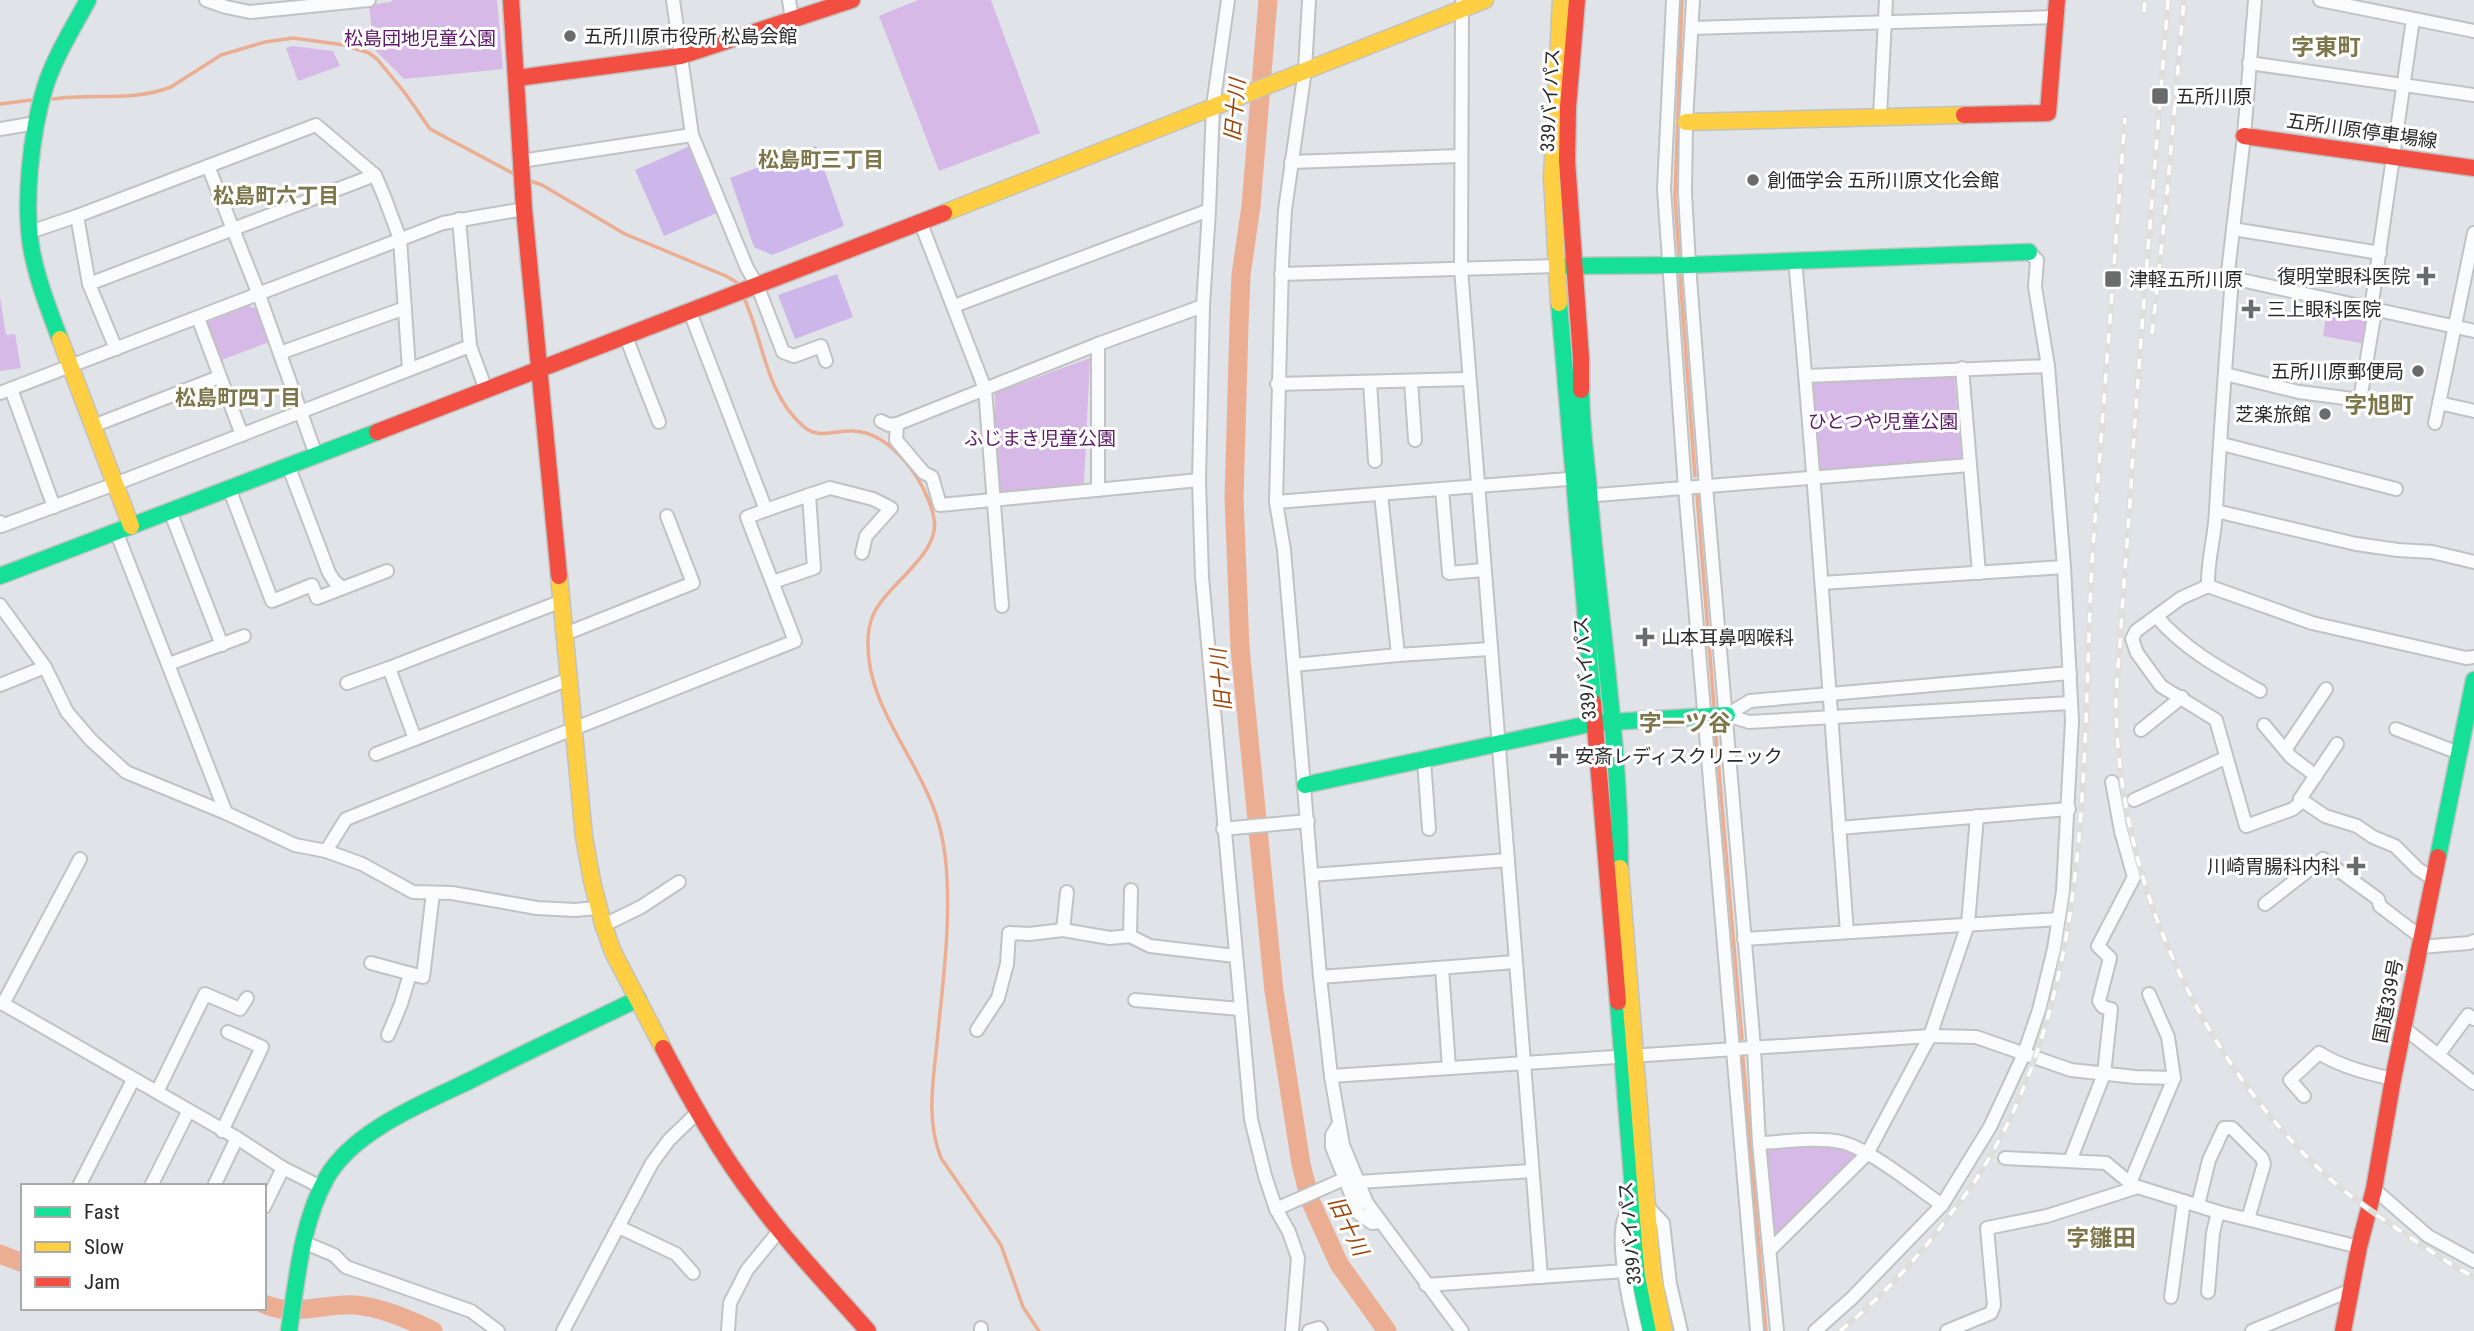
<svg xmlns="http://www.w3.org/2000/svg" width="2474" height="1331" viewBox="0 0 2474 1331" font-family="'Roboto Condensed','Noto Sans JP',sans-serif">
  <rect width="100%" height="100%" fill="#e0e3e8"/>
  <g fill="#d6b9e6">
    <polygon points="392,0 497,0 503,69 404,79 374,49 369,5 391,2"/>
    <polygon points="918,0 991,0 1040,133 939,171 879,16"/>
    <polygon points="293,46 333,51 340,66 298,81 286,48"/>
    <polygon points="0,297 6,335 15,334 21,368 0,371"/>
    <polygon points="248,306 258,309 272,341 219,361 205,323"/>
    <polygon points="2327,310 2370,319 2365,344 2323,336"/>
    <polygon points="1090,358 1084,483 995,498 995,393"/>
    <polygon points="1954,375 1962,459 1819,470 1812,380"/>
    <polygon points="1814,1145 1839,1148 1856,1154 1781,1235 1773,1232 1767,1152 1769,1150"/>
  </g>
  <g fill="#cdb7ea">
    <polygon points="690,146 719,212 664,236 635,170"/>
    <polygon points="816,146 844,226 772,255 754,247 730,178"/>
    <polygon points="837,274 853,317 795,339 778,295"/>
  </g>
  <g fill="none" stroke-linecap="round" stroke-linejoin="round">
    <g stroke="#ebae92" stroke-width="3.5">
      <path d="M 53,99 C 93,93 132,102 171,87 L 221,55 L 265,42 L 293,38 L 344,45 L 369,53 L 377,59 L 405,93 L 430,129 L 516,175"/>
      <polyline points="0,104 31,100"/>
      <polyline points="530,181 542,185 625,234 726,276 736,282 739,288"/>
      <polyline points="1679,256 1675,197 1682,0"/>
      <polyline points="1680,275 1695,476"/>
      <path d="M 744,298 C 764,342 765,392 803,426 C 818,440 834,430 853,431 C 892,432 928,484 934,519 C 941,554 886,585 873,615 C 870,623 868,632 868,640 C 866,699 907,745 929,797 C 940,821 946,852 947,879 C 950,933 942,989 937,1043 C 933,1083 926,1120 941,1158 L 1001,1245 L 1023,1307 L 1039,1331"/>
      <polyline points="1697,495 1714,706"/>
      <polyline points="1715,725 1742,1039"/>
      <polyline points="1743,1058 1766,1331"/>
    </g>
    <g stroke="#ebae92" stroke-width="19">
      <polyline points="1268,0 1251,206 1241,275 1239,325 1234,498 1240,648 1274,991 1301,1164 1310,1200 1339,1264 1387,1331"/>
      <polyline points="0,1254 23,1263"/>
      <path d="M 264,1304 C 296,1318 327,1302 356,1305 C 383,1308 409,1319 433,1331"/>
    </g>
    <g stroke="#c1c2c2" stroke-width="16">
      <g id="street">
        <polyline points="206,0 226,7 250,12 369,0"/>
        <polyline points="673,0 692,135 747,268 757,285 783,352 794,356 821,346 826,361"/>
        <polyline points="789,0 792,20"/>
        <polyline points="1228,0 1213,106 1209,210 1203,306 1199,480 1202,577 1251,1119 1265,1176 1276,1209 1289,1232 1298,1258 1292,1331"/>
        <polyline points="1309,0 1305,70 1285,210 1282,264 1276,502 1284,550 1320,977 1331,1076 1343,1145 1367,1203 1462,1331"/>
        <polyline points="1673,0 1664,189 1685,488 1757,1331"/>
        <polyline points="1693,0 1686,122 1685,193 1689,265 1706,486 1754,1048 1759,1143 1777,1331"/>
        <polyline points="2255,0 2244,136 2228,272 2232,278 2474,331"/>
        <polyline points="2320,0 2474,31"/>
        <polyline points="1462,3 1461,269 1541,1277"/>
        <polyline points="1692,28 2056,17"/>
        <polyline points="2249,63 2474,95"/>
        <polyline points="1880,116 1886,0"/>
        <polyline points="0,129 36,123"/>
        <polyline points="521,161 692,135"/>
        <polyline points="1291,162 1460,156"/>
        <polyline points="208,166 259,295 316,455"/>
        <polyline points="77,216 89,284 116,349"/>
        <polyline points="459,219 470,346 486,390"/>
        <polyline points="920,221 985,389 1002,606"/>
        <polyline points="2233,229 2380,253"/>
        <polyline points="30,232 77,216 316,125 375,175 384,196 400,239 409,369"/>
        <path d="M 1795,260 C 1816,484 1830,708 1847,932"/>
        <polyline points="1281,274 1556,266"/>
        <polyline points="89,284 375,175"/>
        <polyline points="954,306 1209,210"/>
        <polyline points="198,318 242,435"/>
        <polyline points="626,337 659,422"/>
        <polyline points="280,353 405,308"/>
        <polyline points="1962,368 1979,573"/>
        <polyline points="2225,374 2299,392 2360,400 2374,317 2371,309 2413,19"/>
        <polyline points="1806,376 2048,366"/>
        <polyline points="1411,381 1415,440"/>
        <polyline points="1370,382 1375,461"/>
        <polyline points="1277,384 1468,379"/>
        <polyline points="11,389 54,507"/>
        <polyline points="0,393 443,223 524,209"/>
        <polyline points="2439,403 2474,411"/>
        <polyline points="881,421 889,425 897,424 896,440 924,473 932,477 940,505 1199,480"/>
        <polyline points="2435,423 2474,233"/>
        <polyline points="897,424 1098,344 1203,306"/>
        <polyline points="93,426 219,377"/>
        <polyline points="2222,444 2396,489"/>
        <polyline points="288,465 329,573 335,582 343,588"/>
        <polyline points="229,488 272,601 312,585 317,598 387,571"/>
        <polyline points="1442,489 1449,573 1483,570"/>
        <polyline points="1098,490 1098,344"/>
        <polyline points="1381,494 1398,655"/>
        <polyline points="1584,496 1970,465"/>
        <polyline points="1276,502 1580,478"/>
        <polyline points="766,510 809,495"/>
        <polyline points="170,511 222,645"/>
        <polyline points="2216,511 2356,544 2398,550 2432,552 2474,562"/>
        <polyline points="0,522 1,526 115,484 470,346"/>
        <polyline points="116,531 226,813"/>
        <polyline points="773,582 814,568 809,495 830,488 873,499 891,508 866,536 862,553"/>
        <polyline points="1822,583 2064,567"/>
        <path d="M 2208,586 C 2207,561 2215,537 2216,511 C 2220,434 2226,356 2232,278"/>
        <polyline points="562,601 389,668 415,739 569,679"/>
        <polyline points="0,605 45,667 67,712 91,740 126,772 226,813 295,845 326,851 362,864 413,892 452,893 537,908 575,910 597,908"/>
        <path d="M 2157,617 C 2185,650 2223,670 2260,691"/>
        <polyline points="565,634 693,583 667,516"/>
        <polyline points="169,664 244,636"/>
        <polyline points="1294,665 1398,655 1489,649"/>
        <polyline points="347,683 389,668"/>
        <polyline points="0,685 45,667"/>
        <polyline points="1727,715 1750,701 2070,673"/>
        <polyline points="1727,715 1749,722 2070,703"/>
        <polyline points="2264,725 2291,757 2316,776"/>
        <polyline points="2396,729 2459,753"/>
        <polyline points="2141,730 2182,697"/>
        <polyline points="2285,750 2326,689"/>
        <polyline points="376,754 415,739"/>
        <polyline points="1424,760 1429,829"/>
        <polyline points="2300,799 2337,744"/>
        <polyline points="2134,800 2225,758"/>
        <polyline points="1839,828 2069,809"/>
        <polyline points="1223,829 1308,821"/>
        <polyline points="326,851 346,819 795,641 747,517 766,510 690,312"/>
        <polyline points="1312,875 1508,860"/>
        <polyline points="2433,879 2418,869 2395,846 2373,837 2357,826 2325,816 2300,799 2300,803 2293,809 2246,826 2216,720 2161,686 2137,653 2132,639 2136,631 2181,598 2208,586 2312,623 2466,658 2474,657"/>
        <polyline points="2265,904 2323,859 2378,899 2380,906 2422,938"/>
        <polyline points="602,926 641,907 679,882"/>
        <polyline points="1063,930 1067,892"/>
        <polyline points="1130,936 1131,890"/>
        <polyline points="1744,939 2058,919"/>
        <polyline points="2420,947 2469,943 2474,941"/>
        <polyline points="371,963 423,977 433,893"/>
        <polyline points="1442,968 1449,1068"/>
        <polyline points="1320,977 1515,962"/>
        <polyline points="2149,994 2168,1037 2174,1078"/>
        <polyline points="1135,1000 1240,1009"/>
        <polyline points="0,1002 237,1138 283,1168 323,1188"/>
        <polyline points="3,1004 80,859"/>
        <polyline points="2405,1029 2474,1083"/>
        <polyline points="977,1030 998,998 1007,964 1009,933 1029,934 1063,930 1110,938 1130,936 1150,946 1235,956"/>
        <polyline points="388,1035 401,1004 410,974"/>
        <polyline points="2439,1054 2468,1015 2474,1019"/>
        <polyline points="1331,1076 1930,1036 1976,1037 2071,1070 2135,1077 2174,1078 2130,1183 2138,1187 2218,1212 2359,1247"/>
        <polyline points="157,1092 205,994 240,1009 247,998"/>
        <path d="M 2304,1096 L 2290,1080 L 2319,1053 C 2342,1067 2366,1073 2393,1079"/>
        <polyline points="1339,1124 1332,1135 1332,1147 1359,1214 1372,1223 1381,1222"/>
        <polyline points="222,1131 262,1047 228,1032"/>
        <path d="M 1759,1143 C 1785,1142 1815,1137 1841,1142 C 1870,1149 1916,1187 1942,1205"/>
        <polyline points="2005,1158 2106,1163 2130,1183"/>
        <polyline points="2070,1161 2104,1074 2111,1009 2103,1007 2099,1001 2110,958 2098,946 2134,877 2121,831 2112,782"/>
        <polyline points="1358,1182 1532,1171"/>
        <polyline points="79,1186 133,1080"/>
        <polyline points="151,1186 188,1112"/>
        <polyline points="214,1186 237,1138"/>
        <polyline points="2374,1189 2428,1236 2474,1261"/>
        <polyline points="2198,1205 2209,1160 2224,1128 2232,1128 2262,1158 2264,1164 2248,1219"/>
        <polyline points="264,1207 283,1168"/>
        <polyline points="1276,1209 1344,1179"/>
        <polyline points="619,1227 676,1254 693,1273"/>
        <polyline points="303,1242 334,1255 346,1267 471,1311 498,1331"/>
        <polyline points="1769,1251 1867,1154 1930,1036 1968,924 1977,816"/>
        <polyline points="1426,1285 1625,1271"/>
        <polyline points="2208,1292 2213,1233 2218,1212"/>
        <polyline points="2171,1297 2184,1201"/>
        <polyline points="981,1328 981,1331"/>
        <polyline points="563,1331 652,1163 669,1140 698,1112"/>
        <polyline points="728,1331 730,1303 747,1270 779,1231"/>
        <polyline points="1309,1331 1319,1328 1321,1331"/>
        <path d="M 1636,1331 C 1630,1307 1615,1239 1625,1217 C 1627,1213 1632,1208 1635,1204 L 1648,1207 L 1663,1223 L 1670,1284 L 1681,1331"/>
        <polyline points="1815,1331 1852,1298 1942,1205 1990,1127 2024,1054 2039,1010 2054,949 2063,891 2072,721 2064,567 2048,366 2035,287 2037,260 2029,252"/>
        <polyline points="1947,1331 1991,1313 1994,1305 1987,1228 2047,1216 2138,1187"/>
        <polyline points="2252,1331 2351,1290"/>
      </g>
    </g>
    <g stroke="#c1c2c2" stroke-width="19">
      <g id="fast">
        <polyline points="1563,266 1689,265 2029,252"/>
        <polyline points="1559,303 1593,702"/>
        <path d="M 60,339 C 49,310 38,282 32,252 C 23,204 31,133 45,87 C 55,56 73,28 88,0"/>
        <path d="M 1581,390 C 1581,424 1586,458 1589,491 C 1599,617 1620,742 1620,868"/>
        <polyline points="0,576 377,432"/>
        <polyline points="1305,785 1594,723 1727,715"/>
        <polyline points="2438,857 2474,680"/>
        <polyline points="1618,1002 1638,1252 1642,1289 1651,1331"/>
        <path d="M 289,1331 C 297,1280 301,1223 327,1177 C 354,1130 424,1103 471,1080 C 526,1052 582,1026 638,999"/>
      </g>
    </g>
    <g stroke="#c1c2c2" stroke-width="19">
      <g id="slow">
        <polyline points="1686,122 1964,115"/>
        <polyline points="944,213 1485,0"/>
        <polyline points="1559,303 1552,178 1561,0"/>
        <polyline points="60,339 131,526"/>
        <polyline points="559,576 584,837 592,881 603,924 613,952 663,1048"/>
        <polyline points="1620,868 1650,1244 1653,1275 1664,1331"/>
      </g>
    </g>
    <g stroke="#c1c2c2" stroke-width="19">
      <g id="jam">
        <polyline points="511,0 524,209 559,576"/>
        <polyline points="1577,0 1568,107 1567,161 1581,358 1581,390"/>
        <polyline points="517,78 681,56 852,0"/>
        <polyline points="1964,115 2048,113 2057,0"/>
        <polyline points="2244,136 2474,168"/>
        <polyline points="377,432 944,213"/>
        <polyline points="1593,702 1618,1002"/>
        <path d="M 663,1048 C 691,1101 720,1153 756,1200 C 790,1246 830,1288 868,1331"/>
        <polyline points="2343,1331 2359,1247 2374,1189 2393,1079 2438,857"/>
      </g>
    </g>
    <use href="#street" stroke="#fafbfc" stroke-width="12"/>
    <use href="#fast" stroke="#16e098" stroke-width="16"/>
    <use href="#slow" stroke="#ffcf43" stroke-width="16"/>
    <use href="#jam" stroke="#f24e42" stroke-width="16"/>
    <g stroke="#dedfdd" stroke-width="6">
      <g id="rail">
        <path d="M 2168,0 C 2156,156 2142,312 2132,468 C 2129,527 2123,586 2120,645 C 2118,666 2116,688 2116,709 C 2120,879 2195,1048 2317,1167 C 2344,1193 2376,1215 2408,1236 C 2429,1250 2451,1265 2474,1277"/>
        <polyline points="2144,12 2145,0"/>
        <polyline points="2152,334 2166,205 2184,0"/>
        <path d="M 1840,1331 C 1881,1298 1918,1258 1949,1216 C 1958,1204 1969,1191 1977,1178 C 2098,988 2080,761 2093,547 L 2125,118"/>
      </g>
    </g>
    <use href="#rail" stroke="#fff" stroke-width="3.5" stroke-dasharray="10" stroke-linecap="butt"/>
  </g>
  <g fill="#6a6b6c" stroke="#fff" stroke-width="2.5">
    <circle cx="570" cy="36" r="7"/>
    <rect x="2151" y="87" width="18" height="18" rx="3.5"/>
    <circle cx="1753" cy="180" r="7"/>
    <path d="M2422.5 265.5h7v7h7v7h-7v7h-7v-7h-7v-7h7z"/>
    <rect x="2104" y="270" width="18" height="18" rx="3.5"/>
    <path d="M2247.5 298.5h7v7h7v7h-7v7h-7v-7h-7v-7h7z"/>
    <circle cx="2418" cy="371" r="7"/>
    <circle cx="2325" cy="414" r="7"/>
    <path d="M1641.5 626.5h7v7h7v7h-7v7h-7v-7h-7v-7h7z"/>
    <path d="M1555.5 745.5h7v7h7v7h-7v7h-7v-7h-7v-7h7z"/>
    <path d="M2352.5 855.5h7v7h7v7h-7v7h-7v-7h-7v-7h7z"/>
  </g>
  <g text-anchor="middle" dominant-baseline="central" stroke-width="6" stroke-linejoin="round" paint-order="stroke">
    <g font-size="19" fill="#2a2a2a" stroke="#fff" text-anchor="start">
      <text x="584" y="36">五所川原市役所 松島会館</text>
      <text x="2176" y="96">五所川原</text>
      <text x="1767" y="180">創価学会 五所川原文化会館</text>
      <text x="2410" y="276" text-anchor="end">復明堂眼科医院</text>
      <text x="2129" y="279">津軽五所川原</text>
      <text x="2267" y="309">三上眼科医院</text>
      <text x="2404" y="371" text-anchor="end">五所川原郵便局</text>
      <text x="2311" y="414" text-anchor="end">芝楽旅館</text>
      <text x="1661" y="637">山本耳鼻咽喉科</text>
      <text x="1575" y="756">安斎レディスクリニック</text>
      <text x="2340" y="866" text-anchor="end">川崎胃腸科内科</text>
    </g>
    <g font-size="19" fill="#5d1968" stroke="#fff">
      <text x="420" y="38">松島団地児童公園</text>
      <text x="1883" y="421">ひとつや児童公園</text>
      <text x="1040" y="438">ふじまき児童公園</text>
    </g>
    <g font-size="19" fill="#2a2a2a" stroke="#fff">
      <text transform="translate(1550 100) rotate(-87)">339バイパス</text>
      <text transform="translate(2362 131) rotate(8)">五所川原停車場線</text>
      <text transform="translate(1585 668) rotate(-95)">339バイパス</text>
      <text transform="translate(2388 1001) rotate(-79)">国道339号</text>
      <text transform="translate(1630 1233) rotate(-95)">339バイパス</text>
    </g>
    <g font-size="21" font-style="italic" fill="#9d460b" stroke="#fff">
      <text transform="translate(1235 110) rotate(-85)">旧十川</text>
      <text transform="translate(1221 680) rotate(-95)">旧十川</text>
      <text transform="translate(1348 1226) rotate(64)">旧十川</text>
    </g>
    <g font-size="21" font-weight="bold" fill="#7c764a" stroke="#fff">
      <text x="821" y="160">松島町三丁目</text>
      <text x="276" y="196">松島町六丁目</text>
      <text x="238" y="398">松島町四丁目</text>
    </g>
    <g font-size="23" font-weight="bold" fill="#7c764a" stroke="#fff">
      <text x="2326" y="47">字東町</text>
      <text x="2379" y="405">字旭町</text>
      <text x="1685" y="723">字一ツ谷</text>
      <text x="2101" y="1238">字雛田</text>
    </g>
  </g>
  <rect x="21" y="1184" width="245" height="126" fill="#ffffff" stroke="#aaaaaa" stroke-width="2"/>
  <rect x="35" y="1207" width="35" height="10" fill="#16e098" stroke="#aaaaaa" stroke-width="2"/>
  <text x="84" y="1219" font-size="21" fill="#2a2a2a">Fast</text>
  <rect x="35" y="1242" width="35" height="10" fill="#ffcf43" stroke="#aaaaaa" stroke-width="2"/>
  <text x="84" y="1254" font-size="21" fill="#2a2a2a">Slow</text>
  <rect x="35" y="1277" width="35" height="10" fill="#f24e42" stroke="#aaaaaa" stroke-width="2"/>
  <text x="84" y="1289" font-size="21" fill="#2a2a2a">Jam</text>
</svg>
